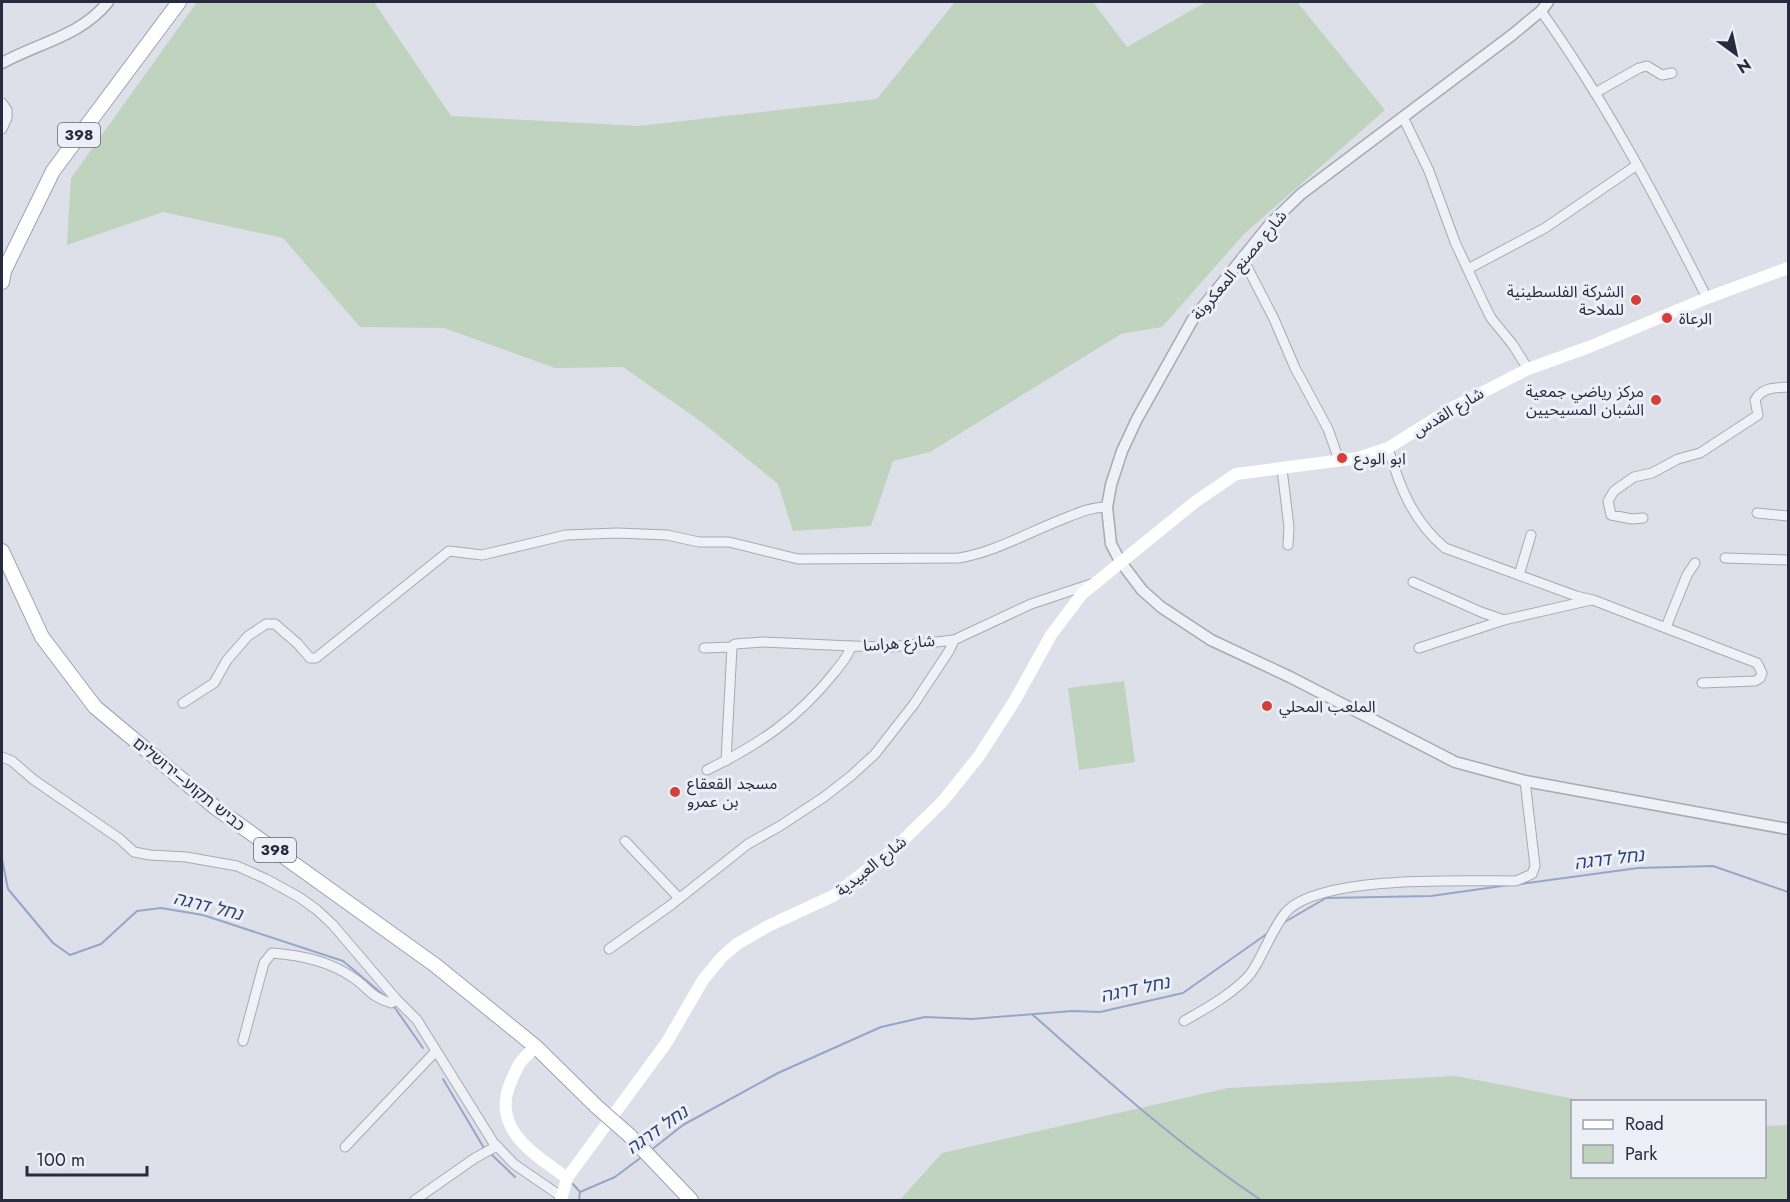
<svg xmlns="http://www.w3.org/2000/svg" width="1790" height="1202" viewBox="0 0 1790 1202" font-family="Jost,'Noto Sans Arabic','Noto Sans Hebrew',sans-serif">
  <rect width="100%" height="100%" fill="#dde0e8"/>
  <g fill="#bfd3be">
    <polygon points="197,2 374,2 451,116 638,126 877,99 955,2 1093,2 1127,47 1206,2 1297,2 1385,110 1244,234 1162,327 1121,334 930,452 893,461 871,526 793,531 778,484 703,423 623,367 555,368 444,328 360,327 283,238 163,212 67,245 71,178"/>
    <polygon points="1124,681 1135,762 1079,770 1068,688"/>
    <polygon points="1456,1076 1585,1101 1572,1102 1572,1176 1764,1176 1765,1126 1788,1125 1788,1200 900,1200 942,1153 1228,1088"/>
  </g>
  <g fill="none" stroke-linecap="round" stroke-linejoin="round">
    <g stroke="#96a6cb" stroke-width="2">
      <polyline points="2,859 8,889 53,943 70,955 101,944 137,911 161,908 203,915 343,961 386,997"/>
      <polyline points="1521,884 1638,868 1713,866 1788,892"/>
      <polyline points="1283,923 1326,898 1431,896 1509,885"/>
      <polyline points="395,1008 423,1048"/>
      <path d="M 1033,1015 C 1107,1080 1179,1146 1261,1200"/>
      <polyline points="443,1079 484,1148"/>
      <polyline points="650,1151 683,1125 778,1073 881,1027 925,1017 972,1019 1072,1011 1100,1012 1183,993 1268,933"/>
      <polyline points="491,1154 515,1177"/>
      <polyline points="573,1184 580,1192 615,1177 643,1156"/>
      <polyline points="579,1200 580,1192"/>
    </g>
    <g stroke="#a6aab6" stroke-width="11">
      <g id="minor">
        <path d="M 1541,11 C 1606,102 1657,199 1707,298"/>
        <polyline points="1595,93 1639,68 1647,66 1662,75 1672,73"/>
        <polyline points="2,103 7,110 7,118 2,129"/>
        <polyline points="1403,117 1429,171 1455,242 1482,300 1491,318 1513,345 1528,369"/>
        <polyline points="1242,257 1274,319 1295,368 1328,429 1339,460"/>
        <polyline points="1468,269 1545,228 1637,165"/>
        <path d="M 1388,448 C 1400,488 1413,521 1445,548 L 1576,596 L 1593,600 L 1757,663 L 1762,673 L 1760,678 L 1755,681 L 1702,683"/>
        <polyline points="1282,469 1289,527 1288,545"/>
        <polyline points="1757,513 1788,516"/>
        <path d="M 1643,518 L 1632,519 L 1611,515 L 1608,501 L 1614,491 L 1634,477 L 1652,473 L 1678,459 L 1700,453 L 1758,415 L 1755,400 C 1763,387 1775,388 1788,387"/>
        <polyline points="1725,558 1788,560"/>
        <polyline points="1519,575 1531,535"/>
        <polyline points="1413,582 1481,612 1504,620 1591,600"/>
        <polyline points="1666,627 1687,575 1695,563"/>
        <polyline points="704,648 732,647"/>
        <polyline points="1419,648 1504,620"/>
        <path d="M 183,703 L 214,683 L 227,660 L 248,636 L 266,624 L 275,624 L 298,644 L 310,658 L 316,658 L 449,551 L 482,555 L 566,535 L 617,533 L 667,535 L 699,542 L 729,542 L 798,559 L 959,558 C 995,552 1029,532 1063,519 C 1078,513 1091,507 1107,507"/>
        <polyline points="2,757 12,761 34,780 120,839 134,852 150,855 186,857 237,866 266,879 299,897 317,910 333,925 397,1000"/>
        <polyline points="726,761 732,647 735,644 763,642 851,646"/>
        <path d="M 707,770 C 760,744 797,719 834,673 C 840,665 849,656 851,646 L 891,647 L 954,640 L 1031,604 L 1091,584"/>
        <polyline points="625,841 679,898"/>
        <polyline points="609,949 671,905 748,844 780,826 824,797 851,776 875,754 914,704 949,651 954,640"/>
        <path d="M 1184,1021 C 1205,1009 1236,992 1251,973 C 1263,956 1274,924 1288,910 C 1325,875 1464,881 1516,881 L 1532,874 L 1535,866 L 1525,781"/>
        <path d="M 243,1041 L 264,963 L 272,953 C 300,955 329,961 352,977 C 369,988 370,997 391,1003 L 397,1000 L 417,1020 L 493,1142 L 514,1164 L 562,1197"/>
        <polyline points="345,1147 436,1051"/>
        <polyline points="415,1200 475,1158 497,1146"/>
      </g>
    </g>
    <g stroke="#a6aab6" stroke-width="13">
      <g id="tertiary">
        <polyline points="1548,2 1541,11 1512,35 1301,194 1270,224 1193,319 1137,419 1122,451 1111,485 1107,507 1111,544 1120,561 1142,590 1161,607 1211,640 1290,677 1455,762 1525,781 1788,829"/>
        <path d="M 2,63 C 38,43 81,36 108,2"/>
      </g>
    </g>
    <g stroke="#9ca1b4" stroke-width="16">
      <g id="primary">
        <polyline points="2,282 4,271 53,171 179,2"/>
        <polyline points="2,551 42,637 95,707 216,808 435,965 536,1047 597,1107"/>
        <polyline points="629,1135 691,1200"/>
      </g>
    </g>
    <use href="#minor" stroke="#f0f1f6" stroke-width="9"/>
    <use href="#tertiary" stroke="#f0f1f6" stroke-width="10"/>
    <g stroke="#fff" stroke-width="12">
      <path d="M 536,1047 C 519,1061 518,1065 510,1084 C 491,1130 536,1155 567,1178"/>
      <polyline points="561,1200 567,1178 667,1042 703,980 722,957 737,944 768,926 833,896 894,849 943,801 979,756 1015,700 1051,635 1082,594 1195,502 1236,474 1358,458 1388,448 1452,408 1528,369 1589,347 1707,298 1788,268"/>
    </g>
    <use href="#primary" stroke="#fff" stroke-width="14"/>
    <g stroke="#9ca1b4" stroke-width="16" stroke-linecap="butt">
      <polyline id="primary-bridge" points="597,1107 629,1135"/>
    </g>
    <use href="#primary-bridge" stroke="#fff" stroke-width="14"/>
  </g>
  <g fill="#d63e3a" stroke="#edeff6" stroke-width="2">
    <circle cx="1636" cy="300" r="6"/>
    <circle cx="1667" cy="318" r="6"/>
    <circle cx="1656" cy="400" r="6"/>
    <circle cx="1342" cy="458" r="6"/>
    <circle cx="1267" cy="706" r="6"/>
    <circle cx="675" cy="792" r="6"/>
  </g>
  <g text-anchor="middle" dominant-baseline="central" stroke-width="6" stroke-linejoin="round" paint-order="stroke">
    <g fill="#edeff6" stroke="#626677" stroke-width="1.5">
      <rect x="58" y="123" width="42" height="24" rx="4.5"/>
      <rect x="254" y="838" width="42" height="24" rx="4.5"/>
    </g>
    <g font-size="15" font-weight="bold" fill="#262b40">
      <text x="79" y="135">398</text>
      <text x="275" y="850">398</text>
    </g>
    <g font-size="16" fill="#262b40" stroke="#edeff6">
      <text transform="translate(1239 265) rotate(-50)">شارع مصنع المعكرونة</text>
      <text transform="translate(1448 412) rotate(-31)">شارع القدس</text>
      <text transform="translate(899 643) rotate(-4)">شارع هراسا</text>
      <text transform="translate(189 784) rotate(39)">כביש תקוע–ירושלים</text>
      <text transform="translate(871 866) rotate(-39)">شارع العبيدية</text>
    </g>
    <g font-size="16" fill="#262b40" stroke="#edeff6" text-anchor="start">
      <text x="1624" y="291" text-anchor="end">الشركة الفلسطينية<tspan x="1624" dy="18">للملاحة</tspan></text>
      <text x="1679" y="318">الرعاة</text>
      <text x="1644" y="391" text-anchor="end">مركز رياضي جمعية<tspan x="1644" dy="18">الشبان المسيحيين</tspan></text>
      <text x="1354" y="458">ابو الودع</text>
      <text x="1279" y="706">الملعب المحلي</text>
      <text x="687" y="783">مسجد القعقاع<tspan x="687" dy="18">بن عمرو</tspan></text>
    </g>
    <g font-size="18" font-style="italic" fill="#2e4176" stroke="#edeff6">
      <text transform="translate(1609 859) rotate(-7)">נחל דרגה</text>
      <text transform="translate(208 906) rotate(14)">נחל דרגה</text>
      <text transform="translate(1135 989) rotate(-12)">נחל דרגה</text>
      <text transform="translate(657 1130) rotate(-35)">נחל דרגה</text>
    </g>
  </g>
  <rect width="1790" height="1202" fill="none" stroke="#262b40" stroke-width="6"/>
  <rect x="1571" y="1100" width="195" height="78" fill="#edeff6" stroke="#9da1ad" stroke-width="1.5"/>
  <rect x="1583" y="1120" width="30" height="9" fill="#ffffff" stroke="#9da1ad" stroke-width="1.5"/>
  <text x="1625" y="1130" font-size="18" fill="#262b40">Road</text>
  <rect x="1583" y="1145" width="30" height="18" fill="#bfd3be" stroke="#9da1ad" stroke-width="1.5"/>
  <text x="1625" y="1160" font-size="18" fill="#262b40">Park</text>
  <g transform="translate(1736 54) rotate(147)" stroke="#edeff6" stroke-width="4.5" paint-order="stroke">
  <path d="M0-4.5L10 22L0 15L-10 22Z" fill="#262b40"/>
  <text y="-9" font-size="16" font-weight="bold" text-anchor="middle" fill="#262b40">N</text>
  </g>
  <path d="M27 1166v9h120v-9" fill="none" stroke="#262b40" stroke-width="3"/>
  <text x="36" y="1166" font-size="18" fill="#262b40" stroke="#edeff6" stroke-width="4.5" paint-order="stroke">100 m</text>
</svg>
